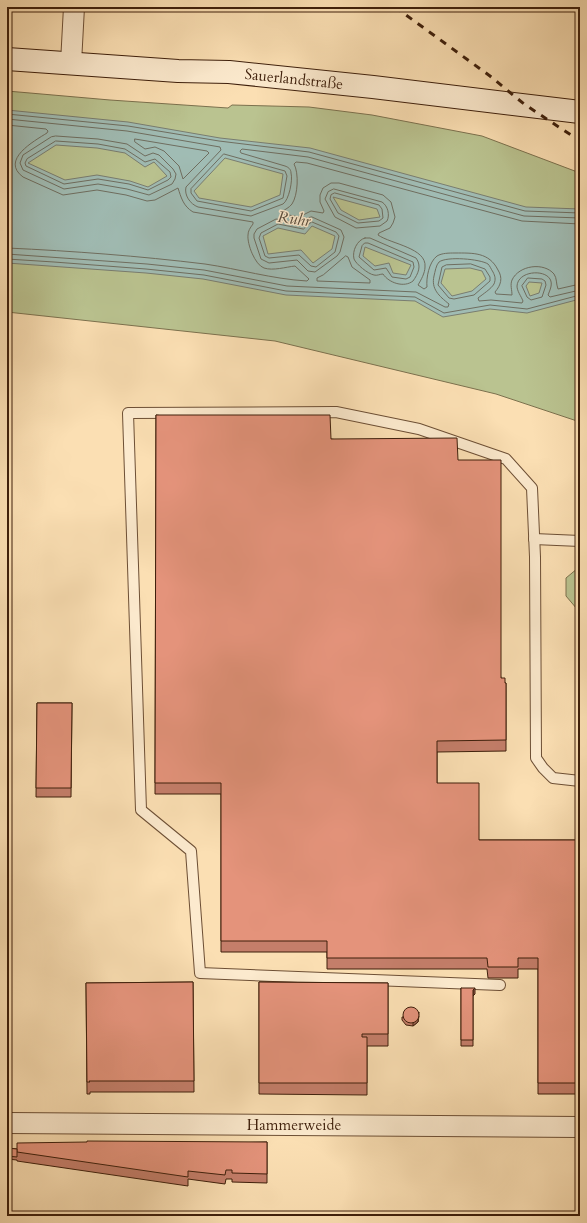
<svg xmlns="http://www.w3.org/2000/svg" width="587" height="1223" viewBox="0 0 587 1223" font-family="Cardo,serif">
  <rect width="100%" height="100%" fill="#fbdfb3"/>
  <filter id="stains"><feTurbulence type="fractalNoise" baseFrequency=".005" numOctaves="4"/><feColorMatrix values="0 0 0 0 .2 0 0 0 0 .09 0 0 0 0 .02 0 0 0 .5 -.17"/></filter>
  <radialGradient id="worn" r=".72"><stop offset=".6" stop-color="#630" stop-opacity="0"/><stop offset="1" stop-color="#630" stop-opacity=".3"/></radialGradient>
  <g fill="#bac390" stroke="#7c714e">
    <polygon points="7,91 110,100 228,108 232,105 309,107 372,115 482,136 580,173 580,422 496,394 275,341 7,312"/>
    <polygon points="578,568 580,568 580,609 577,609 566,596 566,578"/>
  </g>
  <path fill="#a0bcb4" stroke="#797d70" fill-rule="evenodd" d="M 7,110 L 128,122 L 220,138 L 310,148 L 526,207 L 580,209 L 580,299 L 527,313 L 490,309 L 443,317 L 415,301 L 286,295 L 203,279 L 146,273 L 7,263 ZM 56,145 L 97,148 L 125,153 L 145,167 L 154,162 L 167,176 L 148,187 L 130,181 L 97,175 L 65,180 L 28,163 ZM 225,158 L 283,174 L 280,195 L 251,207 L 199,198 L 194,191 ZM 333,197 L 377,209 L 380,217 L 359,220 L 341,210 ZM 312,226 L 335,236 L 332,249 L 313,263 L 301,250 L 268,254 L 263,236 L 278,228 L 305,234 ZM 365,247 L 411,265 L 406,275 L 393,273 L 389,263 L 375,266 L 363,256 ZM 470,268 L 482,271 L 486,279 L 472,291 L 452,296 L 441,283 L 445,269 ZM 529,282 L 542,283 L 539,293 L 530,296 L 526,286 Z"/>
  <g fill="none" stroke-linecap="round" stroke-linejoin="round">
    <g stroke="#6f6e60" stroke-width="1">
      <polyline points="7,114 128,126 219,141 309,152 525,211 580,213"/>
      <path d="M 7,119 L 127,131 L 220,147 L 221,150 L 186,187 C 184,195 190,204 198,207 L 251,216 L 283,204 C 289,200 293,180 291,173 C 291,169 288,167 285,166 L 241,153 L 240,151 L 242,149 L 308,157 L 524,216 L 580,218"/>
      <path d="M 7,125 L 46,129 L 48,131 L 47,133 C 34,141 0,160 23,177 L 63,195 L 97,190 L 126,195 L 147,201 L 155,200 L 178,188 C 181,197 183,206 193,212 L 253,222 L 253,224 C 250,228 248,231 248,235 C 247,244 255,265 264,268 C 273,271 286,267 295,266 L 309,279 L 307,281 C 272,279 239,269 205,264 C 139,256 73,251 7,248"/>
      <polygon points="56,136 98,139 127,144 145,156 153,153 159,155 173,169 176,174 175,179 172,184 149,195 127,189 98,184 64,189 23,170 20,163 23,155 51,137"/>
      <polygon points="135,139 207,151 209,153 183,179 179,166 164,151 155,147 145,149 135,142"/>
      <polygon points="56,141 98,144 125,149 145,162 155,159 170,172 171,177 168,180 148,190 129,184 98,179 64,184 26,166 25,163 27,159"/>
      <polygon points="224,154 285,171 287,176 283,198 251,211 197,201 191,193 191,189"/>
      <path d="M 334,189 L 382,202 C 388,206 390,215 387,221 L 380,226 L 356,228 L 335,217 L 325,199 L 328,192 Z"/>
      <polygon points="335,193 379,205 382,209 383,218 379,221 358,223 338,213 330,199 331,195"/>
      <polygon points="312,217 341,230 344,237 340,252 337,256 315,272 308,271 297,260 269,263 261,259 254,238 254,234 257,229 276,219 302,224 308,218"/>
      <polygon points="312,222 336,232 339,236 335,252 316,267 311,266 299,255 269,258 265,256 259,238 261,233 278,224 303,229"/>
      <path d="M 580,224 L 522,221 L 307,163 L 296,162 L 294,164 C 299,173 298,195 292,204 C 289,208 285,209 282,212 L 284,214 L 299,217 L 311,211 L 323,213 L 324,211 L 320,202 L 320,195 L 323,188 L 331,183 L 339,183 L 383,195 L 391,202 L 395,217 L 393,223 L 390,228 L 379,233 L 378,235 C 391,244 427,248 425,267 C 425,273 421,280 418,285 L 424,289 L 427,287 C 426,278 429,262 437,256 C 442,253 449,253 455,253 C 473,253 489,252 498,270 C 503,278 501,285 495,292 L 496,294 L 512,295 C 512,290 510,285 512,280 C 519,265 544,262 554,274 C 557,278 556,284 558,289 L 580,284"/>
      <path d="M 365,238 L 370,238 L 416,258 C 422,266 418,274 413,281 C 404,288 389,283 383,274 C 380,274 377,276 374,275 C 368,274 356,264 354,259 C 352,251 357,240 365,238 Z"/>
      <polygon points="365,243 368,243 413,262 414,267 410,277 406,279 392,277 386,268 374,270 359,257 362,246"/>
      <path d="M 7,254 L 147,264 L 204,270 L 287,286 L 416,292 L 445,307 L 448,307 L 449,304 C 439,296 431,289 434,276 C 435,272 436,265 439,262 C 447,256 480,259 488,264 C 490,266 491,269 493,272 C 495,276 496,279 494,284 C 491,289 483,294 478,298 L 479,301 L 491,300 L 522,303 L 523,301 C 521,296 517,291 517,286 C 518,271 544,269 550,279 C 553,284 550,290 548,295 L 550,297 L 580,290"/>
      <polygon points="346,256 348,257 352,267 370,280 370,283 317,281 317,278 323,275"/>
      <polyline points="7,259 54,262 146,269 204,275 286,291 415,297 444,313 490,305 527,309 580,295"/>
      <polygon points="471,264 485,269 490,277 490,281 474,295 454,299 449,298 438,285 442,267 446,265"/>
      <polygon points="528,278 542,279 545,281 546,285 542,297 531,300 527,297 522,286"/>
    </g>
    <g stroke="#6d4f35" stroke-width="12">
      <g id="lane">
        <polyline points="534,539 580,541"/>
        <polyline points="500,985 200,973 191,851 141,810 128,413 336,412 419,429 506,459 532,488 535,557 536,758 543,768 553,778 580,781"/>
      </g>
    </g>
    <g stroke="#6d4f35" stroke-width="22">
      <g id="street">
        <polyline points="71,63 74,7"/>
        <polyline points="7,1123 580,1127"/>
      </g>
    </g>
    <g stroke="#3e1f0b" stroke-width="24">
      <polyline id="secondary" points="7,59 178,71 229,72 373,87 580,112"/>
    </g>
    <use href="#lane" stroke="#fceace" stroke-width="10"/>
    <use href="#street" stroke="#fceace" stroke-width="20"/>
    <use href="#secondary" stroke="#fceace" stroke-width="22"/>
    <polyline stroke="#3e1f0b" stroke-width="3" stroke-dasharray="7 7" stroke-linecap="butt" points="395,7 490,76 524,104 580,141"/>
  </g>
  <g fill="#c47e6a" stroke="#3e1f0b">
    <polygon points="219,7 239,7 238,11"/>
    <polygon points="156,415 331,439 458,460 501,678 505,683 506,683 506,751 437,752 437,783 479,840 580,840 580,1094 538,1094 538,969 518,969 518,978 488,978 487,969 327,969 327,952 221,952 221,794 155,794"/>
    <polygon points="37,703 72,703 71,797 36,797"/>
    <polygon points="193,982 194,1092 90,1092 90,1094 87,1094 86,983"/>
    <polygon points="259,982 388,983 388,1046 367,1046 367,1095 259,1094"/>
    <polygon points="461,988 475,994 473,996 473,1046 461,1046"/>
    <polygon points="419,1016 418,1022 413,1026 406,1025 402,1020 402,1017"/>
    <polygon points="267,1142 267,1183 232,1182 232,1179 226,1179 225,1184 188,1179 188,1186 17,1161 17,1160 7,1159 7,1148 17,1149"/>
  </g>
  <g fill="#a06756" stroke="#3e1f0b">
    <polygon points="475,988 475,994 473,996 473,990"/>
    <polygon points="419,1012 418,1022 413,1026 413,1023"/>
  </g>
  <g fill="#e4937b" stroke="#3e1f0b">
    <polygon points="156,415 330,415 331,439 457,438 458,460 501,460 501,678 505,678 505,683 506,683 506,740 437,741 437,783 479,783 479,840 580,840 580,1083 538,1083 538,958 518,958 518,967 488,967 487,958 327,958 327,941 221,941 221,783 155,783"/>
    <polygon points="37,703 72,703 71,788 36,788"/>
    <polygon points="193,982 194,1081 89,1081 90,1082 87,1082 86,983"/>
    <polygon points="259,982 388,983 388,1034 362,1034 362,1037 367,1037 367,1083 259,1083"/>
    <polygon points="461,988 475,988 473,990 473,1040 461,1040"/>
    <circle cx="411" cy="1015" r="8"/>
    <polygon points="87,1141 267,1142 267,1174 232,1173 232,1170 226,1170 225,1175 188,1171 188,1177 17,1152 17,1143 87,1142"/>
    <polygon points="7,1148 17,1149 17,1157 7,1156"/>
  </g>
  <g text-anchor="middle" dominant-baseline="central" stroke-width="3" stroke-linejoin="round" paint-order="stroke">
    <g font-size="15" fill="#3e1f0b" stroke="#fceace">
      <text transform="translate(294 79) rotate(6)">Sauerlandstraße</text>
      <text x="294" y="1125">Hammerweide</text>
    </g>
    <g font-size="16" font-style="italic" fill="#5b4e3e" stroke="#fceace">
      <text transform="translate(294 219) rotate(8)">Ruhr</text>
    </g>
  </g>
  <rect width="587" height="1223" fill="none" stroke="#fbdfb3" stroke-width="24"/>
  <rect x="8" y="8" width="571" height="1207" fill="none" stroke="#3e1f0b" stroke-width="2"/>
  <rect x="12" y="12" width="563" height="1199" fill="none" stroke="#3e1f0b"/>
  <rect width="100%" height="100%" filter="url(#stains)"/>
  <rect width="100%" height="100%" fill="url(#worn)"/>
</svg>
